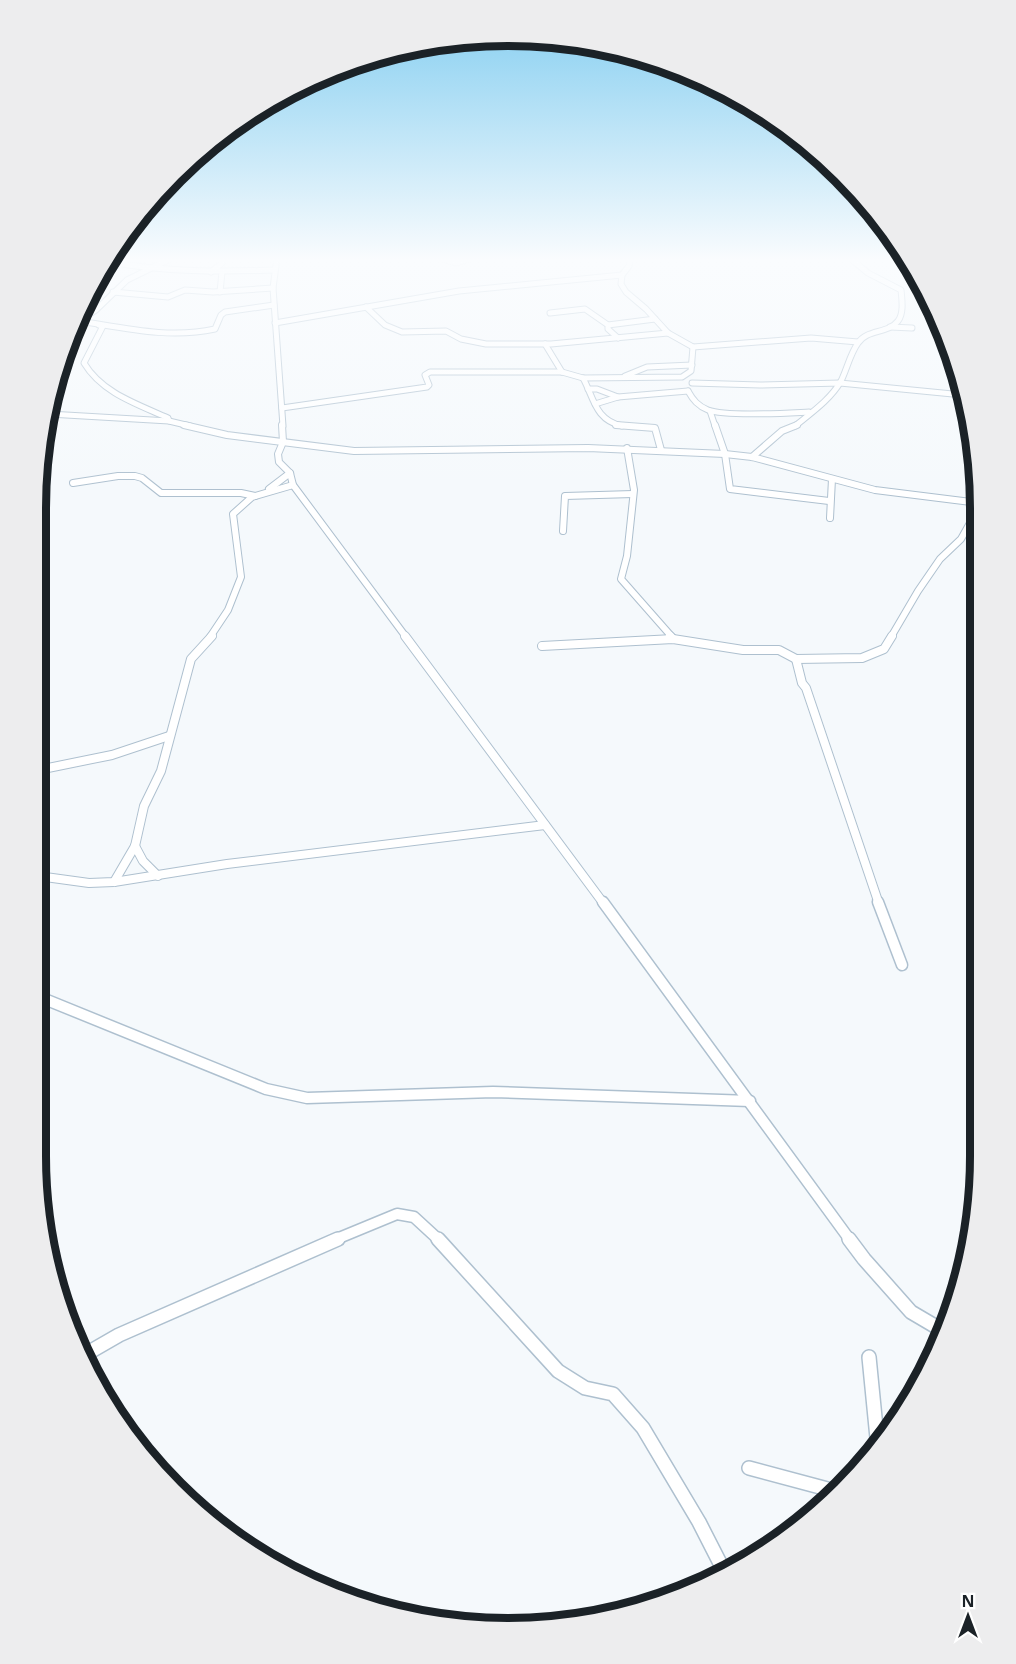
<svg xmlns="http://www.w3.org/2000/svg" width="1016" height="1664" viewBox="0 0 1016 1664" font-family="'Noto Sans',sans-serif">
  <rect width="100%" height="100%" fill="#f5f9fc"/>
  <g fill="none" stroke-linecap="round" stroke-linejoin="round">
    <g stroke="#aec0cf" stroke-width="7">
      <g id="minor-far4">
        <polyline points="277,258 273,288 283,426"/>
        <polyline points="439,258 456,263 473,258"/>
        <polyline points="631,258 629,266 622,275 621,284 626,292 646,309 668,333 693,347 811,338 858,342"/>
        <path d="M 110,262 C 165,272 219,272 275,270"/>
        <polyline points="211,272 222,263 224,258"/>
        <polyline points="113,292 168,297 185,290 213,292 273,288"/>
        <polyline points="220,292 222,272"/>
        <polyline points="366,307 385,325 402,332 446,331 461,339 486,344 551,344 668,333"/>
        <polyline points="550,313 585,309 608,325 608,329 618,338"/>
        <path d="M 79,321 C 125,328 169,339 215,329 L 221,315 L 225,312 L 274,305"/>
        <polyline points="79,321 96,310 127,280 172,258"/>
        <polyline points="275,323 459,291 622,275"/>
        <path d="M 99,325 L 103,326 L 84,363 C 102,393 137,404 168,418 L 169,421"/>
        <polyline points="608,325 655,319"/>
        <polyline points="890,327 912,328"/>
        <polyline points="545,344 562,372"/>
        <polyline points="625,376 647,367 692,365"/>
        <path d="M 583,378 C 594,398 595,420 622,426"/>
        <polyline points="692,383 760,385 840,383 963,395"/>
        <polyline points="588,389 597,389 618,397"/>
        <path d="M 688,391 C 693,400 698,406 708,410 C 726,417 787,413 809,412"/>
        <polyline points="595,404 618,397 688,391"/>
        <polyline points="282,408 427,387 429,385 425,375 430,372 562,372 583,378 682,377 691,371 693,347"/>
        <polyline points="710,411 715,426"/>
        <polyline points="49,414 169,421 190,426"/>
        <path d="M 795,426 C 811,413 831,399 841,381 C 847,369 850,354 858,343 C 867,329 888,334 898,321 C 904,313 902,300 901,290 L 868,273 L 850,258"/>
      </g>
    </g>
    <g stroke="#aec0cf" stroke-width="8">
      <g id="minor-far3">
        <polyline points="184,425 227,435 354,451 588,448 725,454 752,457 875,490 979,503"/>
        <polyline points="282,425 283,442 278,454 279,462 290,473 293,485 406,637"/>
        <polyline points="616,425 655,428 661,450"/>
        <polyline points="715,425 725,454 730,489 829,501"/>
        <polyline points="627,448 634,490 627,556 621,579 672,637"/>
        <polyline points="752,457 782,431 797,425"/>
        <polyline points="73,483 118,476 135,476 142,478 161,493 241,493 255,496"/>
        <polyline points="269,489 290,473"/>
        <polyline points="830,518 832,479"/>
        <polyline points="563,531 565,496 633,494"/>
        <polyline points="210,637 228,610 241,577 233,514 252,497 293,485"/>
        <polyline points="891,637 918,591 940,559 961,539 979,507"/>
      </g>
    </g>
    <g stroke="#aec0cf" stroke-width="10">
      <g id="minor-far2">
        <polyline points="405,636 604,904"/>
        <polyline points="670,636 673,639"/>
        <polyline points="542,646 673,639 743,650 779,650 796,659 862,658 884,649 892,636"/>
        <polyline points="796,659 802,683 806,688 879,904"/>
        <polyline points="38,770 112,755 169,736"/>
        <polyline points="135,846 143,861 158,876"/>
        <polyline points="38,876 89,883 114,882 227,864 545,825"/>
        <polyline points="114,882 135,846 144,806 161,771 191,659 212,636"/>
      </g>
    </g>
    <g stroke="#aec0cf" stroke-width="13">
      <g id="minor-far1">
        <polyline points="603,902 850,1240"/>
        <polyline points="878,902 902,965"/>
        <polyline points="37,996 266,1089 307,1098 493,1092 750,1101"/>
        <polyline points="334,1240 397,1214 414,1217 439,1240"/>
      </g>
    </g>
    <g stroke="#aec0cf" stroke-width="16">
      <g id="minor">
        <polyline points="438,1239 558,1371 585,1388 613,1394 643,1428 699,1522 723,1569"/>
        <polyline points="849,1239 864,1259 911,1312 945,1332"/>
        <polyline points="86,1354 119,1335 338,1239"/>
        <polyline points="869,1357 878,1448"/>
        <polyline points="749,1468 835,1491"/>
      </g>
    </g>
    <use href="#minor-far4" stroke="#fff" stroke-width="5"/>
    <use href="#minor-far3" stroke="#fff" stroke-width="6"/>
    <use href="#minor-far2" stroke="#fff" stroke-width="8"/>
    <use href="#minor-far1" stroke="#fff" stroke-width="10"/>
    <use href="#minor" stroke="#fff" stroke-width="13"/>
  </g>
  <linearGradient id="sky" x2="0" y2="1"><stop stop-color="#82cdf0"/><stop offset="0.53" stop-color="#fafcfe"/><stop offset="1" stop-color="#fafcfe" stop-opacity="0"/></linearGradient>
  <rect width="1016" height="491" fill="url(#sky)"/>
  <path d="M0 0H1016V1664H0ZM508 46H508A462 462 0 0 1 970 508V1156A462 462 0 0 1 508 1618H508A462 462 0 0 1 46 1156V508A462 462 0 0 1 508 46Z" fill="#ededee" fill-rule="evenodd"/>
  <path fill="none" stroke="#1b2227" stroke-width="8" d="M508 46H508A462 462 0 0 1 970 508V1156A462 462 0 0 1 508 1618H508A462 462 0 0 1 46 1156V508A462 462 0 0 1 508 46Z"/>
  <g transform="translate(968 1616)" stroke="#ffffff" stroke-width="4.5" paint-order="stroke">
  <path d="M0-4.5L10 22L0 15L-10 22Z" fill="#1b2227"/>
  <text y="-9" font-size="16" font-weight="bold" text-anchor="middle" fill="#1b2227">N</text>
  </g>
</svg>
